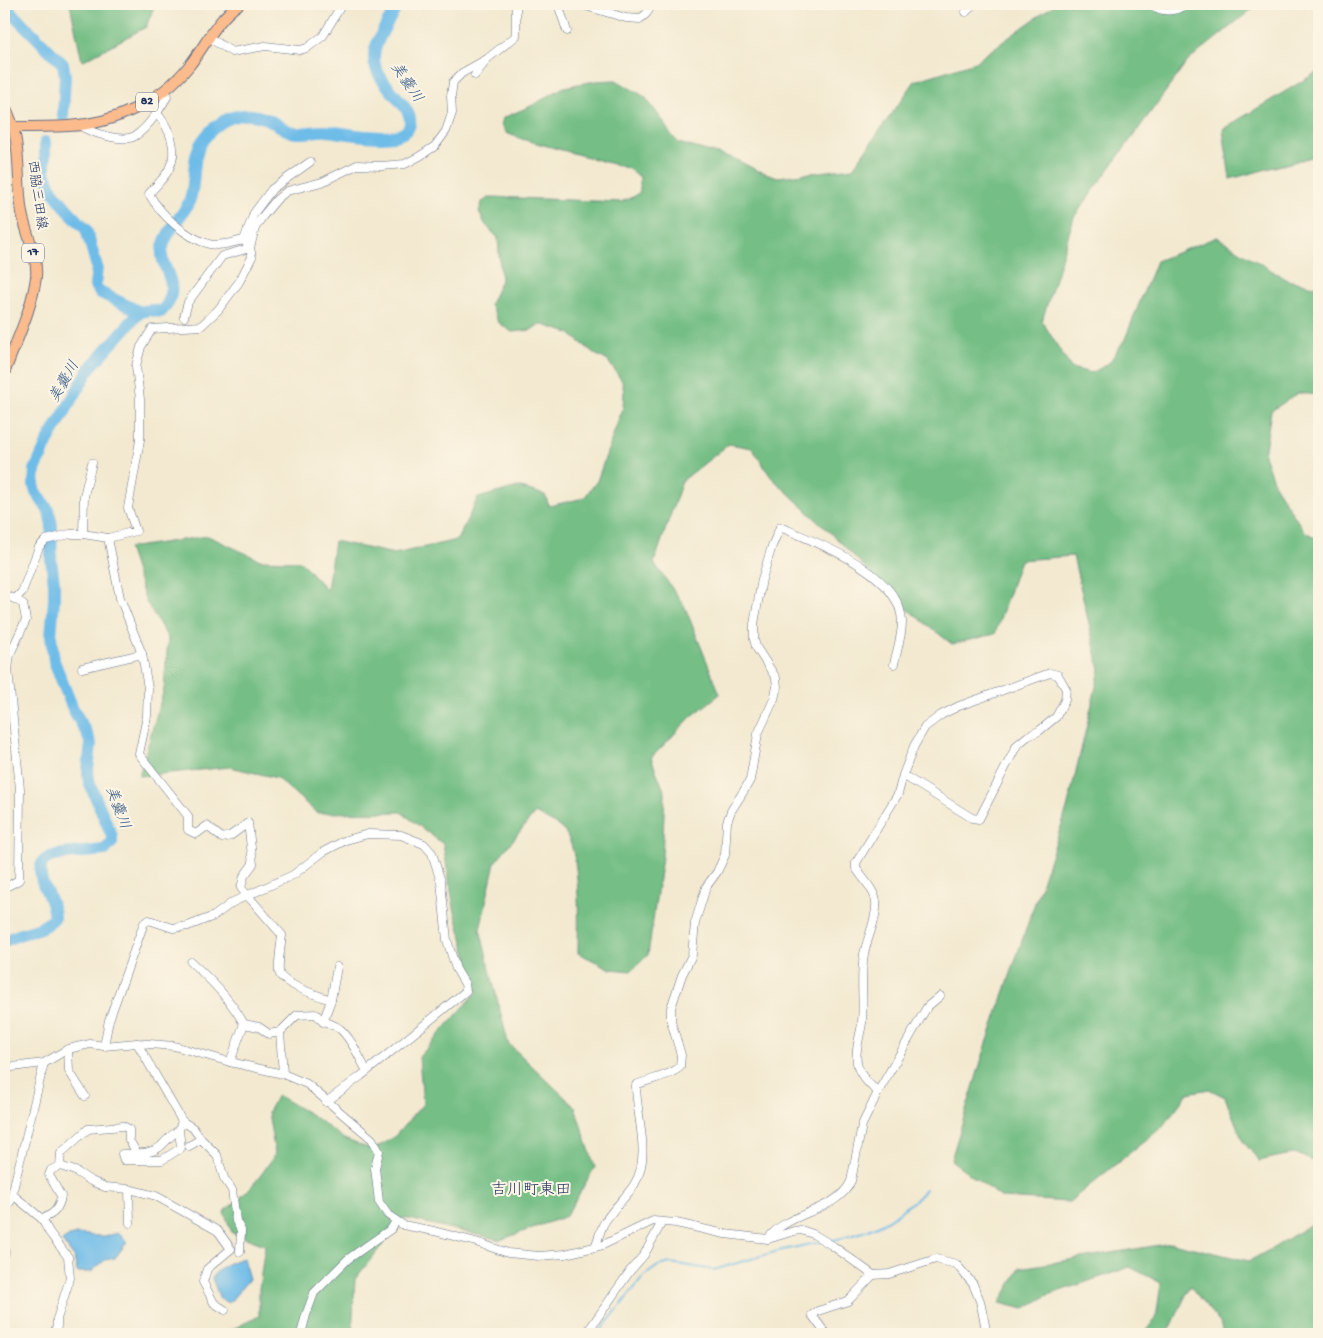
<svg xmlns="http://www.w3.org/2000/svg" width="1323" height="1338" viewBox="0 0 1323 1338" font-family="'Gochi Hand','Klee One',sans-serif">
  <rect width="100%" height="100%" fill="#fcf5e5"/>
  <filter id="ink" filterUnits="userSpaceOnUse"><feTurbulence type="fractalNoise" baseFrequency=".02" numOctaves="2"/><feDisplacementMap in="SourceGraphic" scale="10" xChannelSelector="R" yChannelSelector="G"/><feConvolveMatrix kernelMatrix="1 2 1 2 8 2 1 2 1" color-interpolation-filters="sRGB"/></filter>
  <filter id="wash" filterUnits="userSpaceOnUse"><feTurbulence type="fractalNoise" baseFrequency=".0096" numOctaves="4" result="noise"/><feDisplacementMap in="SourceGraphic" scale="20" xChannelSelector="R" yChannelSelector="G"/><feGaussianBlur stdDeviation="1.12" result="paint"/><feColorMatrix in="noise" values="0 0 0 0 0 0 0 0 0 0 0 0 0 0 0 0 0 1.4 0 .05"/><feComposite in="paint" operator="in"/></filter>
  <g filter="url(#wash)">
    <rect width="100%" height="100%" fill="#f3e9d0"/>
    <g fill="#75be85" stroke="#487672">
      <polygon points="70,4 155,4 146,27 82,61"/>
      <path d="M 1055,4 L 1258,4 L 1188,61 L 1074,217 L 1042,321 L 1071,368 L 1092,373 L 1109,363 L 1125,339 L 1156,261 L 1217,237 L 1287,280 L 1319,287 L 1319,395 L 1298,393 L 1271,411 L 1264,455 L 1275,486 L 1304,531 L 1319,540 L 1319,1164 L 1295,1153 L 1259,1161 L 1243,1141 L 1225,1097 L 1209,1089 L 1188,1093 L 1162,1127 L 1069,1202 L 1002,1198 L 951,1160 L 983,1055 L 1067,809 L 1100,670 L 1073,556 L 1020,560 L 995,634 L 952,644 L 902,605 L 836,538 L 771,477 L 752,448 L 729,444 L 682,481 L 654,563 L 684,605 L 720,694 L 692,716 L 651,758 L 665,793 L 662,857 L 648,955 L 631,971 L 611,969 L 578,953 C 578,926 582,851 564,831 C 557,824 544,818 535,813 L 495,862 L 480,929 L 508,1043 L 575,1107 L 595,1167 L 566,1216 L 500,1240 L 404,1218 L 355,1279 L 352,1334 L 223,1334 L 259,1316 L 259,1289 L 265,1245 L 232,1233 L 224,1212 C 246,1194 260,1179 275,1154 L 268,1112 L 277,1095 L 313,1116 L 344,1139 L 373,1150 L 395,1136 L 423,1104 L 419,1057 L 477,992 L 454,908 L 443,844 L 401,812 L 317,813 L 277,778 L 230,767 L 139,776 L 164,689 L 168,638 L 146,602 L 128,548 L 208,536 L 260,560 L 300,561 L 327,590 L 334,541 L 394,554 L 457,540 L 478,498 L 518,487 L 545,495 L 549,506 L 584,498 L 597,481 L 623,407 L 624,392 L 622,381 L 608,361 L 595,354 L 569,333 L 540,324 L 531,330 L 512,332 L 498,322 L 490,304 L 501,280 L 498,238 L 485,224 L 479,212 L 482,202 L 491,197 L 621,202 L 635,196 L 640,191 L 640,177 L 627,168 L 522,139 L 506,133 L 501,125 L 503,118 L 533,105 L 564,87 L 595,81 L 616,80 L 645,97 L 663,121 L 670,134 L 679,143 L 735,159 L 756,170 L 778,177 L 853,168 L 915,81 L 975,62 Z"/>
      <polygon points="1319,71 1319,155 1230,179 1223,129"/>
      <polygon points="1319,1219 1319,1334 1223,1334 1220,1323 1190,1286 1168,1334 1142,1334 1156,1319 1161,1283 1130,1267 1048,1295 1024,1309 1000,1303 1020,1268 1172,1243 1249,1261 1275,1247"/>
    </g>
    <g fill="#6ebce8" stroke="#4476a3">
      <path d="M 119,1233 L 127,1242 L 115,1258 L 105,1260 L 91,1272 L 77,1272 L 74,1257 L 62,1241 C 76,1230 83,1236 100,1236 C 106,1237 113,1234 119,1233 Z"/>
      <path d="M 243,1258 L 249,1279 L 229,1303 L 220,1299 L 212,1278 C 219,1266 230,1262 243,1258 Z"/>
    </g>
    <g fill="none" stroke-linecap="round" stroke-linejoin="round">
      <g stroke="#6ebce8" stroke-width="2">
        <path d="M 829,1241 C 861,1234 879,1229 906,1207 C 913,1202 920,1197 925,1189"/>
        <polyline points="598,1334 644,1276 658,1266 671,1263 714,1270 778,1251 821,1242"/>
      </g>
      <g stroke="#6ebce8" stroke-width="12">
        <polyline points="4,5 63,64 65,76 63,116"/>
        <polyline points="45,142 45,172 52,190 67,209 86,229 97,267 95,286 99,292 140,312"/>
        <path d="M 4,942 C 19,931 41,933 54,918 C 54,906 48,895 43,884 C 33,857 52,855 73,853 C 84,852 94,851 105,850 L 112,842 L 112,836 L 89,782 L 88,770 L 91,744 L 86,732 L 73,709 L 54,661 L 51,636 L 54,600 L 54,583 L 51,559 L 52,526 L 49,511 L 36,492 L 34,485 L 35,470 L 47,443 L 90,368 L 140,312 L 150,310 L 161,312 C 172,301 174,288 168,274 C 166,268 163,263 162,256 C 161,236 181,219 189,202 C 197,183 190,158 203,140 C 219,118 242,108 269,120 C 278,124 285,132 296,133 C 306,134 316,130 326,131 C 343,132 401,146 409,127 C 418,107 375,85 374,59 C 373,43 391,18 398,4"/>
      </g>
    </g>
  </g>
  <g filter="url(#ink)">
    <g fill="none" stroke-linecap="round" stroke-linejoin="round">
      <g stroke="#677086" stroke-width="9">
        <g id="minor">
          <polyline points="558,4 567,31"/>
          <polyline points="579,4 626,18 640,19 646,14 653,4"/>
          <path d="M 1149,4 C 1161,12 1174,13 1187,4"/>
          <polyline points="966,12 973,4"/>
          <polyline points="208,37 232,52 265,46 300,50 307,48 323,36 342,4"/>
          <polyline points="475,75 486,61"/>
          <path d="M 166,90 L 167,97 L 157,113 C 170,129 179,150 169,169 C 165,178 155,186 149,194 C 161,215 185,237 209,244 C 220,247 233,242 244,240 L 250,248"/>
          <path d="M 79,125 C 91,133 123,143 135,136 C 144,131 151,121 157,113"/>
          <polyline points="244,240 254,213 272,189 310,162"/>
          <polyline points="184,317 188,302 222,256 250,248"/>
          <polyline points="83,534 84,496 92,463"/>
          <path d="M 108,538 L 120,598 L 142,654 L 148,688 L 147,716 L 139,754 L 188,816 L 188,830 L 196,834 L 207,826 L 222,838 L 230,836 L 248,823 L 253,864 L 244,876 L 241,888 L 282,935 C 281,946 278,961 279,972 C 281,984 319,996 331,1000"/>
          <polyline points="4,595 15,599 22,592 39,547 46,540 70,534 83,534 108,538 136,531 128,508 140,440 140,399 136,366 141,347 152,329 201,326 218,310 239,282 252,257 250,248 255,228 262,217 277,199 287,191 322,182 357,165 381,166 405,164 420,156 435,146 446,131 452,113 451,96 453,82 462,73 487,59 516,36 516,4"/>
          <polyline points="82,668 142,654"/>
          <polyline points="4,888 19,880 20,789 8,670 10,654 26,620 23,604 15,599"/>
          <path d="M 191,962 C 212,981 230,999 244,1024 L 259,1027 L 269,1034 L 280,1032 L 297,1015 L 316,1014 C 325,1025 331,1022 340,1029 C 352,1039 359,1058 367,1071"/>
          <polyline points="323,1022 331,1000 337,967"/>
          <polyline points="280,1032 283,1074"/>
          <polyline points="137,1043 182,1121 193,1128 201,1139 217,1155 224,1178 232,1190 236,1221 241,1230 240,1252"/>
          <polyline points="104,1046 109,1020 144,923 149,920 173,928 188,926 214,916 233,902 293,875 323,852 346,840 368,834 401,835 424,844 432,853 441,882 447,940 456,969 465,984 466,991 361,1076 326,1102"/>
          <polyline points="68,1049 69,1071 85,1096"/>
          <polyline points="230,1062 244,1024"/>
          <polyline points="44,1063 12,1194 42,1219 49,1232 68,1257 70,1278 57,1319 57,1327 52,1334"/>
          <polyline points="4,1068 44,1063 68,1049 90,1044 104,1046 137,1043 174,1046 230,1062 283,1074 307,1084 372,1139 379,1151 375,1168 379,1202 388,1215 403,1225 434,1231 476,1242 508,1253 539,1256 565,1254 603,1245 653,1221 676,1223 725,1234 768,1239 794,1231 801,1230 813,1234 833,1246 873,1275 889,1274 936,1259 956,1264 973,1284 980,1301 987,1334"/>
          <path d="M 878,1092 C 872,1087 864,1079 860,1072 C 852,1057 860,1038 862,1023 C 864,1000 860,977 864,954 C 867,938 878,917 876,901 C 874,889 862,878 856,868 L 856,863 L 898,794 L 903,775 L 914,746 L 925,727 L 941,715 L 959,706 L 1050,673 L 1058,675 L 1066,689 L 1065,700 L 1056,717 L 1039,731 L 1028,736 L 1017,745 L 979,819 L 972,818 L 903,775"/>
          <path d="M 179,1130 C 171,1135 168,1139 161,1146 C 151,1155 134,1153 122,1154 L 124,1160 L 162,1160 L 181,1148 L 179,1130 L 182,1121"/>
          <polyline points="189,1146 201,1139"/>
          <polyline points="60,1166 75,1171 91,1181 105,1187 129,1189 156,1196 218,1231 231,1249 207,1269 203,1282 214,1303 225,1310"/>
          <polyline points="129,1189 130,1223"/>
          <polyline points="4,1211 14,1196"/>
          <path d="M 42,1219 C 54,1214 59,1209 61,1196 L 49,1175 L 51,1170 L 60,1166 L 61,1153 L 88,1129 L 123,1126 L 129,1129 L 129,1140 L 137,1153"/>
          <path d="M 768,1239 C 787,1211 838,1212 851,1181 L 862,1125 L 878,1092 L 927,1007 L 940,996"/>
          <path d="M 595,1247 C 598,1240 600,1232 603,1225 C 611,1210 625,1199 634,1185 C 652,1156 636,1116 636,1085 C 650,1079 670,1076 680,1067 L 681,1055 L 671,1021 L 671,1008 L 682,975 L 692,955 L 695,923 L 706,887 L 717,872 L 725,855 L 727,822 L 731,811 L 745,789 L 750,780 L 758,734 L 774,699 L 777,687 L 776,678 L 756,647 L 754,639 L 754,624 L 762,579 L 772,546 L 780,527 C 818,543 901,573 902,622 C 902,636 897,650 894,664"/>
          <polyline points="4,1249 5,1253 4,1254"/>
          <polyline points="301,1334 306,1315 314,1293 348,1259 391,1229 396,1221"/>
          <polyline points="586,1334 630,1271 644,1255 662,1222"/>
          <polyline points="826,1334 812,1315 818,1311 848,1301 873,1275"/>
        </g>
      </g>
      <g stroke="#677086" stroke-width="12">
        <g id="major">
          <path d="M 4,105 C 23,137 16,178 22,213 C 26,234 38,255 36,277 C 32,310 15,343 4,374"/>
          <path d="M 14,127 C 32,127 50,127 68,126 C 114,124 160,102 189,66 C 206,45 216,20 239,4"/>
        </g>
      </g>
      <use href="#minor" stroke="#fff" stroke-width="8"/>
      <use href="#major" stroke="#fbbb8d" stroke-width="10"/>
    </g>
  </g>
  <g text-anchor="middle" dominant-baseline="central" stroke-width="4" stroke-linejoin="round" paint-order="stroke">
    <g fill="#fcf5e5" stroke="#5e6a86" stroke-width="1">
      <rect x="136" y="92.5" width="22" height="19" rx="4"/>
      <rect x="22" y="243.5" width="22" height="19" rx="4"/>
    </g>
    <g font-size="12" font-weight="bold" fill="#1b2f5e">
      <text x="147" y="102">82</text>
      <text x="33" y="253">17</text>
    </g>
    <g font-size="14" fill="#1b2f5e" stroke="#fcf5e5">
      <text transform="translate(36 195) rotate(82)">西脇三田線</text>
    </g>
    <g font-size="15" font-style="italic" fill="#345987" stroke="#fcf5e5">
      <text transform="translate(406 83) rotate(56)">美嚢川</text>
      <text transform="translate(65 382) rotate(-60)">美嚢川</text>
      <text transform="translate(117 808) rotate(70)">美嚢川</text>
    </g>
    <g font-size="16" fill="#1b2f5e" stroke="#fcf5e5">
      <text x="531" y="1191">吉川町東田</text>
    </g>
  </g>
  <rect width="1323" height="1338" fill="none" stroke="#fcf5e5" stroke-width="20"/>
</svg>
